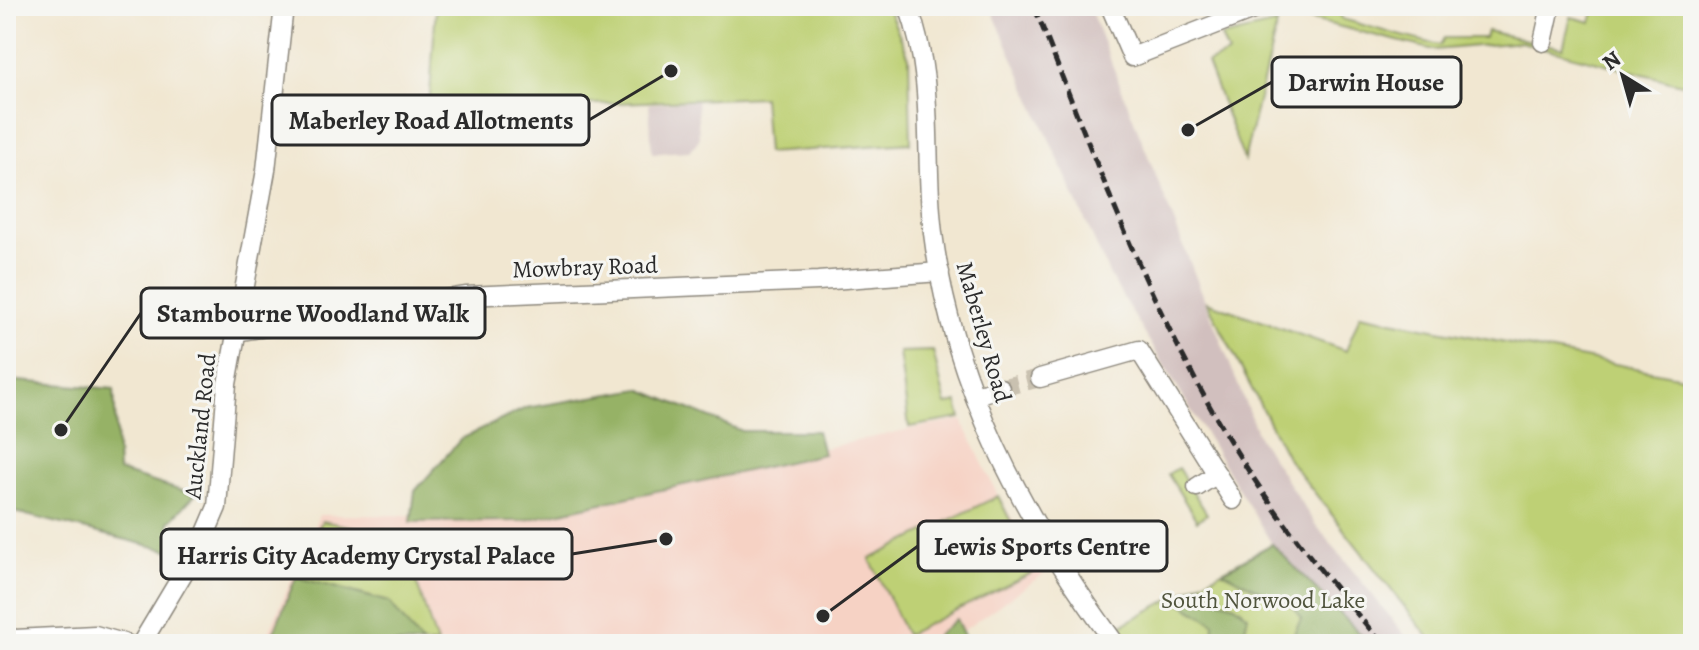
<svg xmlns="http://www.w3.org/2000/svg" width="1699" height="650" viewBox="0 0 1699 650" font-family="Alegreya,serif">
  <rect width="100%" height="100%" fill="#f6f6f2"/>
  <filter id="ink" filterUnits="userSpaceOnUse"><feTurbulence type="fractalNoise" baseFrequency=".0125" numOctaves="2"/><feDisplacementMap in="SourceGraphic" scale="16" xChannelSelector="R" yChannelSelector="G"/><feConvolveMatrix kernelMatrix="1 2 1 2 8 2 1 2 1" color-interpolation-filters="sRGB"/></filter>
  <filter id="wash" filterUnits="userSpaceOnUse"><feTurbulence type="fractalNoise" baseFrequency=".006" numOctaves="4" result="noise"/><feDisplacementMap in="SourceGraphic" scale="32" xChannelSelector="R" yChannelSelector="G"/><feGaussianBlur stdDeviation="1.8" result="paint"/><feColorMatrix in="noise" values="0 0 0 0 0 0 0 0 0 0 0 0 0 0 0 0 0 1.4 0 .05"/><feComposite in="paint" operator="in"/></filter>
  <g filter="url(#wash)">
    <rect width="100%" height="100%" fill="#f1e7d1"/>
    <polygon fill="#f6d2c4" points="962,420 998,496 1045,573 944,644 264,644 319,515 520,516 906,430"/>
    <g fill="#d1bfbe">
      <polygon points="990,6 1089,6 1259,438 1315,524 1412,644 1367,644 1272,544 1110,276"/>
      <polygon points="697,101 699,139 694,146 689,151 652,153 649,104"/>
    </g>
    <g fill="#bed074" stroke="#747e50" stroke-width="2">
      <polygon points="436,6 887,6 909,57 911,143 767,153 763,97 429,111"/>
      <path d="M 1286,6 L 1327,14 L 1329,7 L 1339,9 L 1342,19 C 1375,28 1405,38 1440,45 L 1444,38 L 1485,38 L 1487,31 L 1563,48 L 1571,17 L 1591,22 L 1594,11 L 1602,12 L 1604,6 L 1693,6 L 1693,87 L 1521,42 L 1434,50 L 1284,13 Z"/>
      <polygon points="1277,24 1244,160 1207,63 1228,54 1221,37"/>
      <polygon points="1207,302 1346,351 1360,315 1693,379 1693,644 1434,644 1288,459"/>
      <polygon points="933,351 946,405 957,402 961,418 909,427 899,352"/>
      <polygon points="1178,468 1207,514 1197,521 1168,474"/>
      <polygon points="998,496 1036,571 906,635 870,559"/>
      <polygon points="322,521 401,536 437,644 422,644 389,602 296,577"/>
      <polygon points="1272,544 1356,644 1132,644 1120,626"/>
    </g>
    <g fill="#96b266" stroke="#606e48" stroke-width="2">
      <polygon points="6,380 114,389 118,471 195,495 169,522 171,551 6,510"/>
      <polygon points="640,389 742,431 817,431 823,454 521,521 411,522 415,491 461,439 526,408"/>
      <polygon points="1272,544 1370,644 1296,644 1292,637 1301,619 1295,608 1223,572"/>
      <polygon points="296,577 389,602 422,644 269,644"/>
      <polygon points="1201,584 1209,587 1216,599 1235,605 1248,615 1242,644 1213,644 1214,623 1180,602"/>
      <polygon points="956,619 968,644 926,644"/>
    </g>
  </g>
  <g filter="url(#ink)">
    <g fill="none" stroke-linecap="round" stroke-linejoin="round">
      <polyline stroke="#c9c1b0" stroke-width="18" stroke-dasharray="18 9" stroke-linecap="butt" points="1000,388 1040,378"/>
      <g stroke="#8e897e" stroke-width="21">
        <g id="minor">
          <path d="M 908,6 C 937,85 923,153 933,233 C 952,385 1023,518 1112,639 L 1107,644"/>
          <polyline points="1110,6 1132,57 1263,6"/>
          <polyline points="1543,42 1551,6"/>
          <polyline points="234,332 467,296 818,281 940,272"/>
          <polyline points="1040,378 1139,350 1233,500"/>
          <polyline points="975,395 1000,388"/>
          <polyline points="1197,487 1217,474"/>
          <polyline points="6,636 15,639 95,635 127,644"/>
          <polyline points="141,644 202,542 217,507 227,384 266,170 284,6"/>
        </g>
      </g>
      <use href="#minor" stroke="#fff" stroke-width="18"/>
      <path stroke="#2b2b2b" stroke-width="5" stroke-dasharray="12 6" stroke-linecap="butt" d="M 1034,6 C 1096,161 1153,320 1243,462 C 1284,527 1333,587 1383,644"/>
    </g>
  </g>
  <g text-anchor="middle" dominant-baseline="central" stroke-width="6" stroke-linejoin="round" paint-order="stroke">
    <g font-size="24" fill="#2b2b2b" stroke="#f6f6f2">
      <text transform="translate(585 267) rotate(-2)">Mowbray Road</text>
      <text transform="translate(984 332) rotate(74)">Maberley Road</text>
      <text transform="translate(200 426) rotate(-84)">Auckland Road</text>
    </g>
    <g font-size="24" fill="#50543d" stroke="#f6f6f2">
      <text x="1263" y="600">South Norwood Lake</text>
    </g>
  </g>
  <path fill="none" stroke="#2b2b2b" stroke-width="3" d="M1188 130L1272 82M671 71L589 120M61 430L141 313M823 616L918 546M666 539L572 554"/>
  <g fill="#2b2b2b" stroke="#f6f6f2" stroke-width="3">
    <circle cx="1188" cy="130" r="8"/>
    <circle cx="671" cy="71" r="8"/>
    <circle cx="61" cy="430" r="8"/>
    <circle cx="823" cy="616" r="8"/>
    <circle cx="666" cy="539" r="8"/>
  </g>
  <g fill="#f6f6f2" stroke="#2b2b2b" stroke-width="3">
    <rect x="1272" y="57" width="189" height="50" rx="8"/>
    <rect x="272" y="95" width="317" height="50" rx="8"/>
    <rect x="141" y="288" width="344" height="50" rx="8"/>
    <rect x="918" y="521" width="249" height="50" rx="8"/>
    <rect x="161" y="529" width="411" height="50" rx="8"/>
  </g>
  <g font-size="26" text-anchor="middle" font-weight="bold" fill="#2b2b2b">
    <text x="1366" y="91">Darwin House</text>
    <text x="431" y="129">Maberley Road Allotments</text>
    <text x="313" y="322">Stambourne Woodland Walk</text>
    <text x="1042" y="555">Lewis Sports Centre</text>
    <text x="366" y="564">Harris City Academy Crystal Palace</text>
  </g>
  <rect width="1699" height="650" fill="none" stroke="#f6f6f2" stroke-width="32"/>
  <g transform="translate(1623 76) rotate(323)" stroke="#f6f6f2" stroke-width="6" paint-order="stroke">
  <path d="M0-6L14 30L0 20L-14 30Z" fill="#2b2b2b"/>
  <text y="-12" font-size="22" font-weight="bold" text-anchor="middle" fill="#2b2b2b">N</text>
  </g>
</svg>
